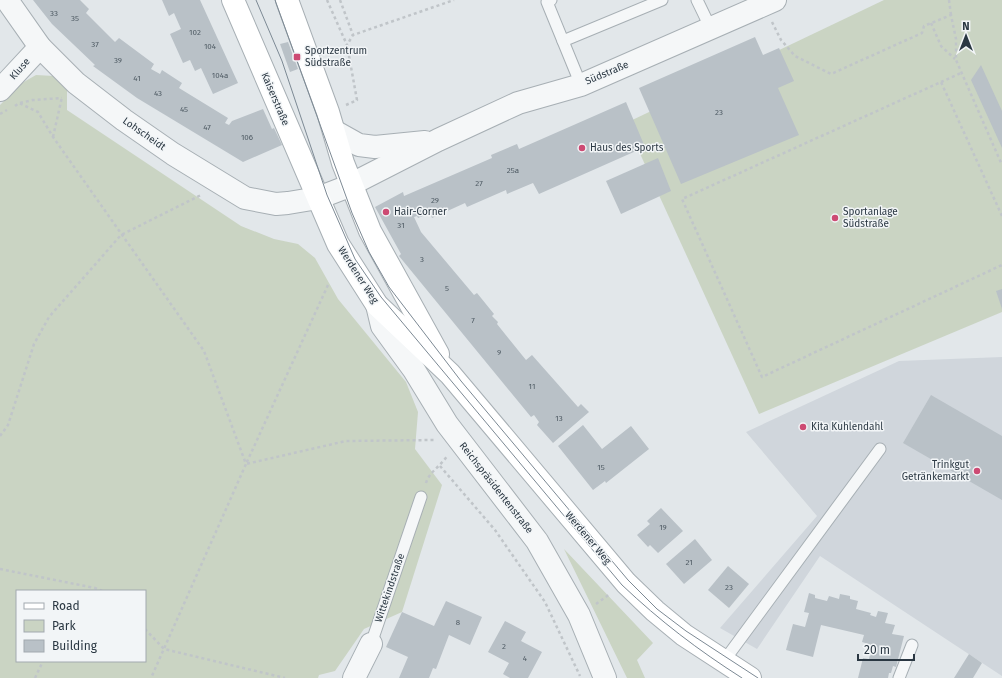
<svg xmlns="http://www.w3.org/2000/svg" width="1002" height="678" viewBox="0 0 1002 678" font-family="'Fira Sans',sans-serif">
  <rect width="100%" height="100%" fill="#e2e7ea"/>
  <polygon fill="#d0d6dc" points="1002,357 1002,676 820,556 757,649 720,628 817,516 746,432 899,361"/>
  <g fill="#cad4c3" fill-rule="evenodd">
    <polygon points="884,0 1002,0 1002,312 759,414 626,123"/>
    <path d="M 36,75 L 54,76 L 67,84 L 67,110 L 241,226 L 274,239 L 298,244 L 315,258 L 338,299 L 406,382 L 418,412 L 415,449 L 442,485 L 402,612 L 364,629 L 335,671 L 319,675 L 318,678 L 0,678 L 0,105 L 22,83 ZM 17,591 L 145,591 L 145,661 L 17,661 Z"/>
    <polygon points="564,549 653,643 637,660 645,678 627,678"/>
  </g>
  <g fill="#b9c1c7">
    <polygon points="33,0 80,0 89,9 86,13 115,42 119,38 154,64 151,69 160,74 162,70 182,83 179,88 228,118 225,123 229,125 232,121 263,109 272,129 274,128 282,145 243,162 137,98 93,66 95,65 52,24"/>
    <polygon points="162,0 200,0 238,83 213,94 201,68 195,71 190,60 183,63 170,34 181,29 174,13 169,16"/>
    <polygon points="755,37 763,55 779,48 794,81 778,88 799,135 681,184 639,88"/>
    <polygon points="288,42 298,69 290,72 280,44"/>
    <polygon points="981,65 1002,111 1002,148 971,80"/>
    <polygon points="626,102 645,147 539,194 533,183 507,194 506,190 467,207 465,203 432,218 430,213 418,218 417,216 414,217 421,232 474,295 477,293 494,314 492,316 498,322 497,324 526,360 532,355 578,407 581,404 589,412 553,443 537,425 539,422 534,415 531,417 399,256 401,254 375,207 403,192 404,196 492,158 491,155 517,144 519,149"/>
    <polygon points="658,158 671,191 621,214 606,181"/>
    <polygon points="1002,289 1002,309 996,291"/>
    <polygon points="931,395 1002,436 1002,500 903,443"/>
    <polygon points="583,425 602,449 631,426 649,449 606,483 605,481 593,490 558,446"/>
    <polygon points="661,508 683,531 658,553 650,545 648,547 637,535 650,524 647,521"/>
    <polygon points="695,539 712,560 684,584 666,564"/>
    <polygon points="728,566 749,584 729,608 708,590"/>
    <polygon points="809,593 815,595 815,598 827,601 829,596 839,599 840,594 850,596 850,599 858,601 856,609 871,613 870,615 876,617 878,611 888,613 885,623 895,625 892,634 904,636 896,667 893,666 891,673 889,673 888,678 858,678 863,658 869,659 872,645 862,642 864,635 821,625 813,657 786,650 793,624 805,627 809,613 804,612"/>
    <polygon points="446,601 482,617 470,645 449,635 436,669 433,668 429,678 399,678 408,657 386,647 402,612 434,626"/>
    <polygon points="505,621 526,632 521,641 542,652 528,678 510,678 503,674 509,663 488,652"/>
    <polygon points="969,654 982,663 973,678 954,678"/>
  </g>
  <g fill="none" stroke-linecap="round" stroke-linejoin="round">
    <g stroke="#a7afb4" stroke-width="13">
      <g id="lane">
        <polyline points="551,0 547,2 581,85"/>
        <polyline points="697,0 711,29"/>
        <polyline points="563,41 662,0"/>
        <polyline points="371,644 421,497"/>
        <polyline points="724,661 880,449"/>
        <polyline points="899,678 912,645"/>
      </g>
    </g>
    <g stroke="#a7afb4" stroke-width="24">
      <g id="street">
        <polyline points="7,0 40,47 76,83 124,120 173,154 245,198 276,204 288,203 318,198 344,188 438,140 518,103 581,85 775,0"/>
        <polyline points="0,90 40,47"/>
        <polyline points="334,131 359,145 375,147 425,142"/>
        <polyline points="377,305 382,326 414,370 447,424 537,541 579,615 605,678"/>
        <polyline points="354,678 371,644"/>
      </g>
    </g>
    <g stroke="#a7afb4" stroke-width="24">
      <g id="secondary">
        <polyline points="233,0 338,244 377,305 450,374 626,583 655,611 684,635 750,678"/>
        <polyline points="287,0 328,112 343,163 370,231 438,354"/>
      </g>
    </g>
    <g stroke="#c0c5c9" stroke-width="2.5" stroke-dasharray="3 3" stroke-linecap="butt">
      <polyline points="327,0 347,45"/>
      <polyline points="340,0 353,35"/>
      <polyline points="949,0 951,15"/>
      <polyline points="772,22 781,40 795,56 831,74 922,33 924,26 951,15 956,39 956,60 1002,165"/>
      <polyline points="931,23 941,46 955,59"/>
      <polyline points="941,82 961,73"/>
      <polyline points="20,103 33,100 62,98"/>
      <polyline points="346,105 357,100 347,45 353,35 454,0"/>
      <polyline points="15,106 19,103 38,112 53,137 204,351 246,464 151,678"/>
      <polyline points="0,114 7,110"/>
      <polyline points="53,137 62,97"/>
      <polyline points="1002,216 941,82 682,199 762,377 1002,265"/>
      <polyline points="328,285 246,464 346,441 434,440"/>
      <polyline points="0,436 8,425 34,344 49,317 121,235 201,195"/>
      <polyline points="440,466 495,530 545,602 580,676"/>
      <path d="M 426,483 C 429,472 441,466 447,456"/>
      <polyline points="0,569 95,588 102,591"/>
      <polyline points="596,604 610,594"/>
      <polyline points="145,629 164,649 285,678"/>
      <polyline points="35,678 43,661"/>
    </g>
    <use href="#lane" stroke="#f5f7f8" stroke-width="11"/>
    <use href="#street" stroke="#f5f7f8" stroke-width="22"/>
    <use href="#secondary" stroke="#fff" stroke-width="22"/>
    <g stroke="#7c8994" stroke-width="1">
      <path d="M 256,0 L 282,61 L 327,195 L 355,259 L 381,297 L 622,585 C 660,621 698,650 742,678"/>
      <polyline points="275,0 352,213 369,252 389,287 461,381 628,580 657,609 686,631 758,678"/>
    </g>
  </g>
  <g fill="#cd4a73" stroke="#f2f5f7" stroke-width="1.5">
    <rect x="293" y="53" width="8" height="8" rx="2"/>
    <circle cx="582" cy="148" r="4"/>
    <circle cx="386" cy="212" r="4"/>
    <circle cx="835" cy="218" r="4"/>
    <circle cx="803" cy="427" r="4"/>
    <circle cx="977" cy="471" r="4"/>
  </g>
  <g text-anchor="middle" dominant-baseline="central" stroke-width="3" stroke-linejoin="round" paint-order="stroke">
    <g font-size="8" fill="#4e5a63">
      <text x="54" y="13">33</text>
      <text x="75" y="18">35</text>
      <text x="195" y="32">102</text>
      <text x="95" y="44">37</text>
      <text x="210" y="46">104</text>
      <text x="118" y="60">39</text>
      <text x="220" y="75">104a</text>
      <text x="137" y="78">41</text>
      <text x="158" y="93">43</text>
      <text x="184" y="109">45</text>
      <text x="719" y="112">23</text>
      <text x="207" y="127">47</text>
      <text x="247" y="137">106</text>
      <text x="513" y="170">25a</text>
      <text x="479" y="183">27</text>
      <text x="435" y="200">29</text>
      <text x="401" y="225">31</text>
      <text x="422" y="259">3</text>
      <text x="447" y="288">5</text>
      <text x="473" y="320">7</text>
      <text x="499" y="352">9</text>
      <text x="532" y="386">11</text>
      <text x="559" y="418">13</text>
      <text x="601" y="467">15</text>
      <text x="663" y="527">19</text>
      <text x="689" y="562">21</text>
      <text x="729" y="587">23</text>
      <text x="458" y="622">8</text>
      <text x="504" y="646">2</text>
      <text x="525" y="658">4</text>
    </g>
    <g font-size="10" fill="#2a3742" stroke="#f2f5f7" text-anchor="start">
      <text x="305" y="51">Sportzentrum<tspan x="305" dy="12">Südstraße</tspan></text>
      <text x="590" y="148">Haus des Sports</text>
      <text x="394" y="212">Hair-Corner</text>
      <text x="843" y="212">Sportanlage<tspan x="843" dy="12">Südstraße</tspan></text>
      <text x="811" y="427">Kita Kuhlendahl</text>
      <text x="969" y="465" text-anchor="end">Trinkgut<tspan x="969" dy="12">Getränkemarkt</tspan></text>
    </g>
    <g font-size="10" fill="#2a3742" stroke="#f2f5f7">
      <text transform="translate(20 69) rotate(-48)">Kluse</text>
      <text transform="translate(607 73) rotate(-23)">Südstraße</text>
      <text transform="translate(275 99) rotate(67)">Kaiserstraße</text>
      <text transform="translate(144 134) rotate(35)">Lohscheidt</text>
      <text transform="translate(358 275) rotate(57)">Werdener Weg</text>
      <text transform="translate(496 488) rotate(52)">Reichspräsidentenstraße</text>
      <text transform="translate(588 538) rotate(50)">Werdener Weg</text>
      <text transform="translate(390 588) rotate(-71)">Wittekindstraße</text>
    </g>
  </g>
  <rect x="16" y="590" width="130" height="72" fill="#f2f5f7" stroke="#a2a9af"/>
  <rect x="24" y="603" width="20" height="6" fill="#ffffff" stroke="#a2a9af"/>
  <text x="52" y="610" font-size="12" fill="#2a3742">Road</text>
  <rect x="24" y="620" width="20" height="12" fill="#cad4c3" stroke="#a2a9af"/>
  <text x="52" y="630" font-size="12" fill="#2a3742">Park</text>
  <rect x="24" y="640" width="20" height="12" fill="#b9c1c7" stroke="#a2a9af"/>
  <text x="52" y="650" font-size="12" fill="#2a3742">Building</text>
  <g transform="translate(966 36)" stroke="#f2f5f7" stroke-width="3" paint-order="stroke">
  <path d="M0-3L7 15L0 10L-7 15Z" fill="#2a3742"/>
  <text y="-6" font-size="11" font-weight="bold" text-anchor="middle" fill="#2a3742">N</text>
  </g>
  <path d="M858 654v6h56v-6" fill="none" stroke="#2a3742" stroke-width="2"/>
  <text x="864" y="654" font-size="12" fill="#2a3742" stroke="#f2f5f7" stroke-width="3" paint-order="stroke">20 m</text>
</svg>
